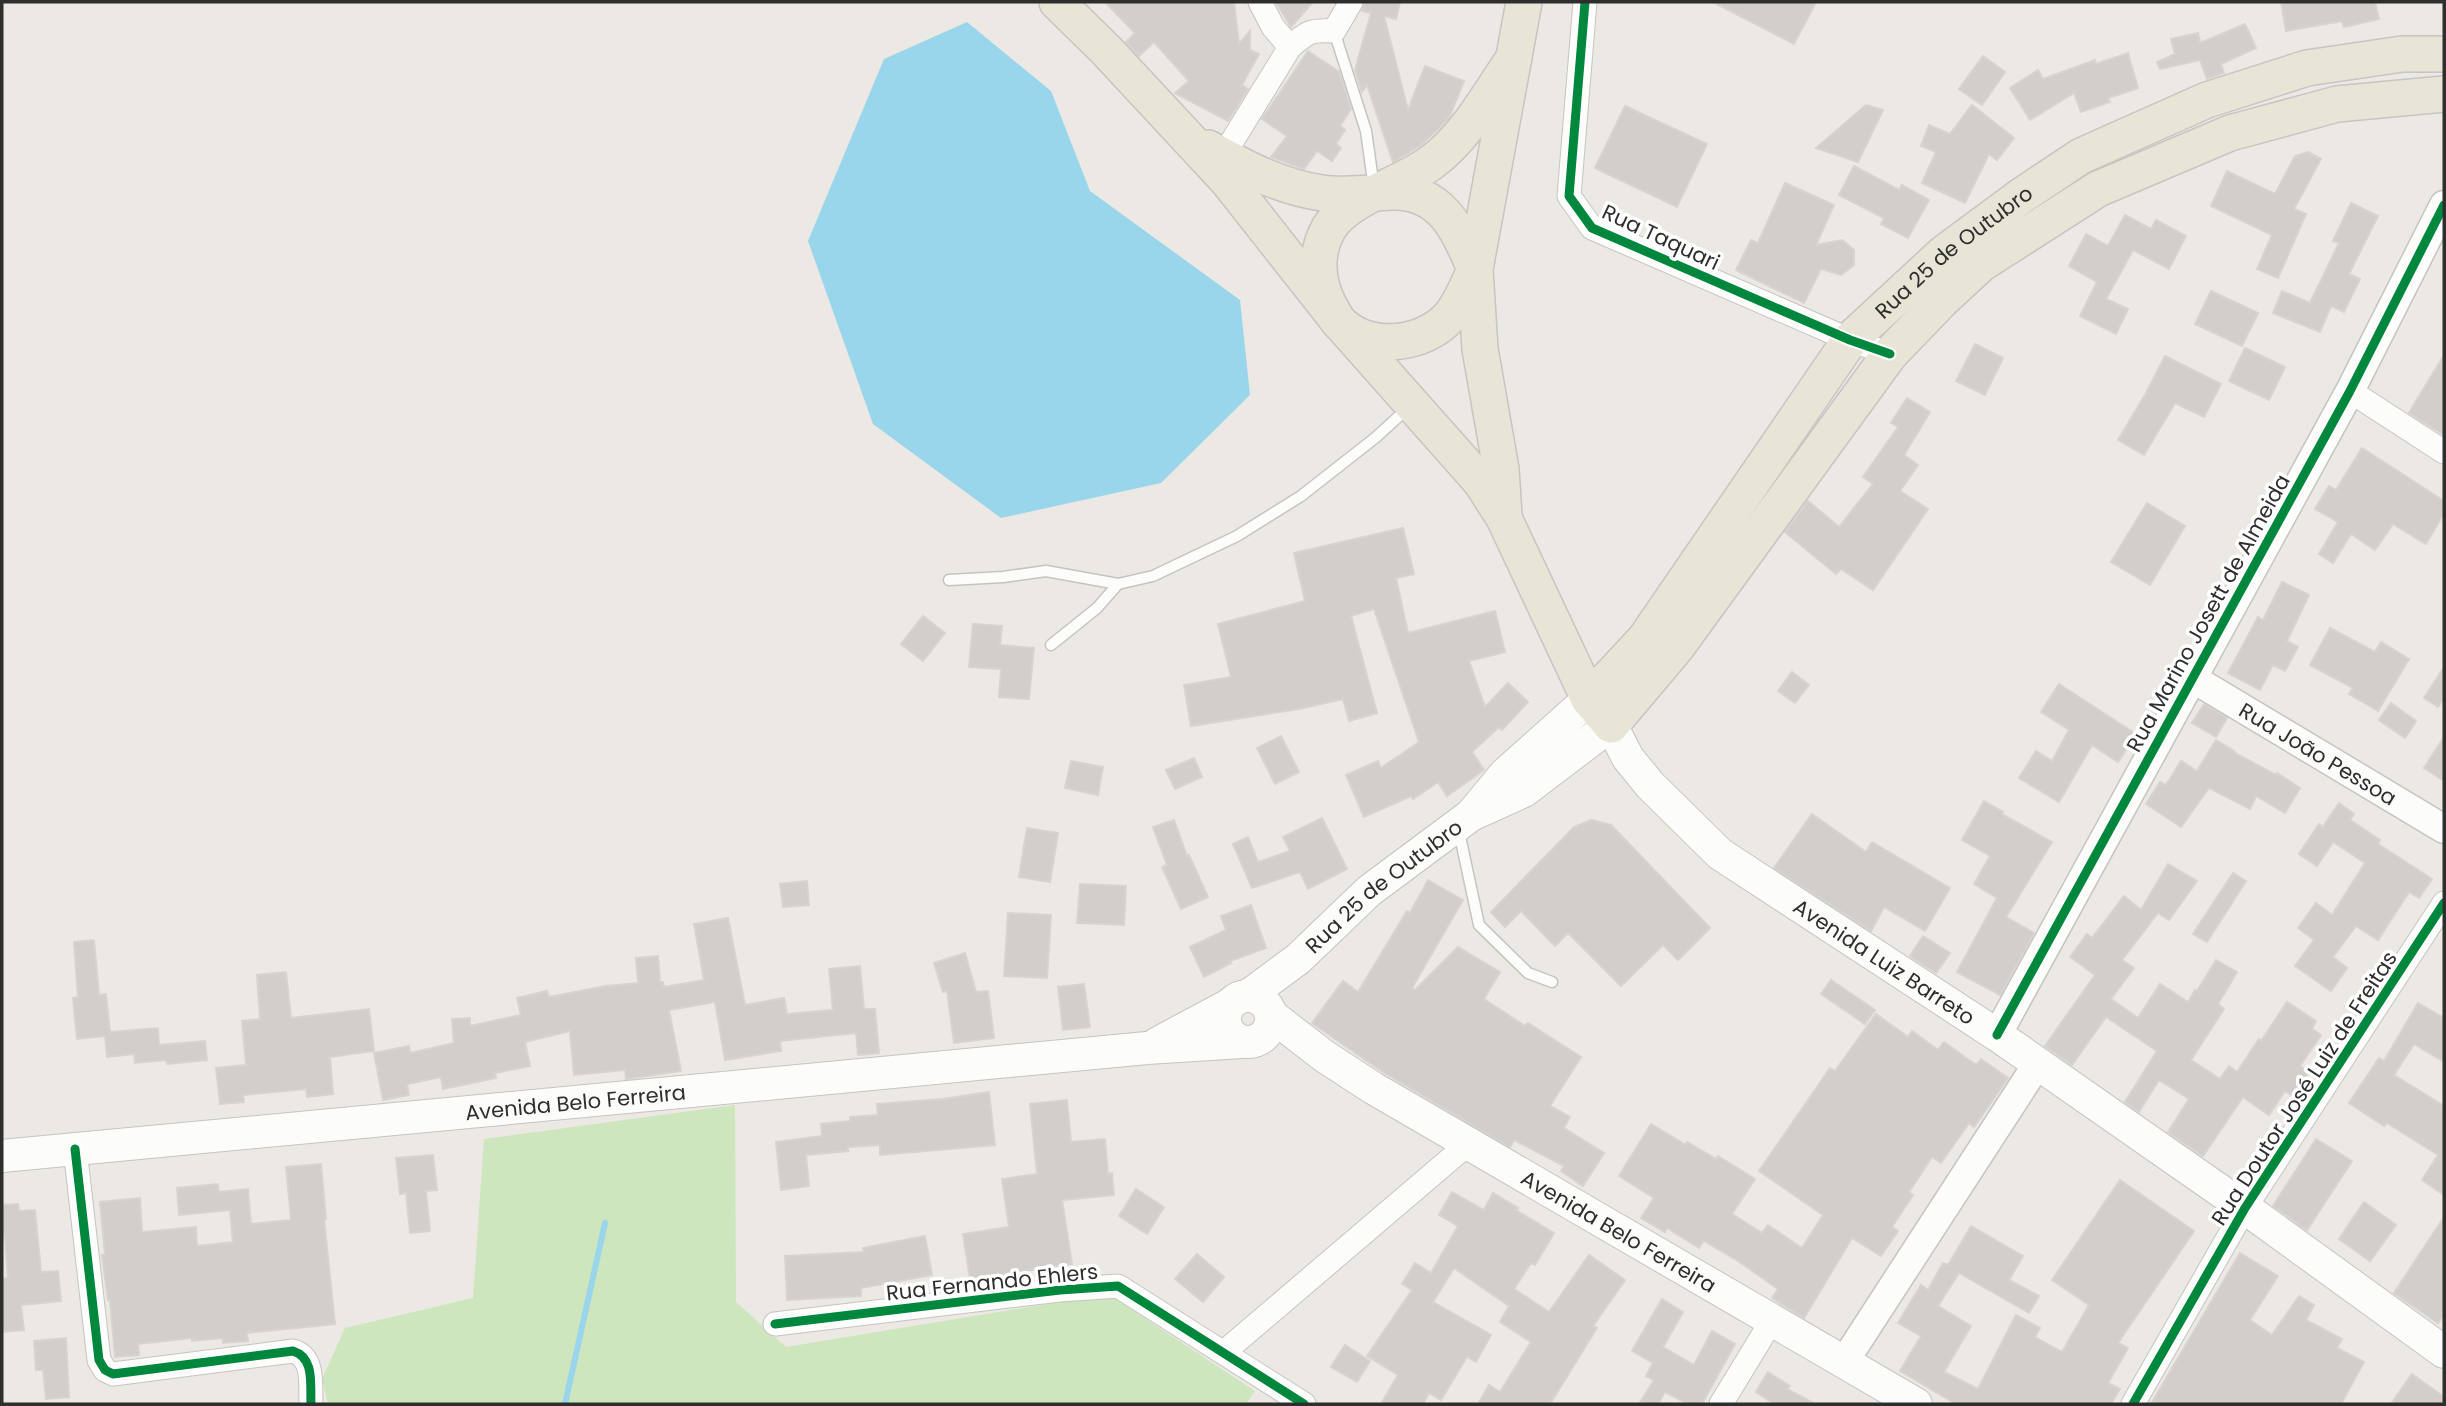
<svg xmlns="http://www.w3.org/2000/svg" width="2446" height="1406" viewBox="0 0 2446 1406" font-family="Poppins,sans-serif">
  <rect width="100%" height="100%" fill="#ece8e4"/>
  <polygon fill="#cee6be" points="735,1105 736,1302 786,1347 1108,1294 1255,1391 1246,1404 328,1404 322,1379 345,1328 473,1298 484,1139"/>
  <polygon fill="#99d6ec" points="967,22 1051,91 1090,191 1240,300 1250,395 1161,483 1001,518 873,424 808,241 884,59"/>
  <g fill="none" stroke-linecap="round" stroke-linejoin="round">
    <polyline stroke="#99d6ec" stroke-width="6" points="565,1404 605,1223"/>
  </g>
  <g fill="#d1cecb" stroke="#d7d4d0" stroke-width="2">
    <polygon points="1105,2 1234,2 1239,44 1250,31 1250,50 1259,54 1242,85 1248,89 1228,121 1175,93 1189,81 1154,42 1139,56 1126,42 1135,33"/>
    <polygon points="1276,2 1313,2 1291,27"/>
    <polygon points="1365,2 1400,2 1396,19 1384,16 1408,110 1425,66 1464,81 1450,116 1441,126 1420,146 1393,162 1367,85 1362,92 1355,70 1371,13 1362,11"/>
    <polygon points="1713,2 1816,2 1794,44"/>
    <polygon points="2281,2 2375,2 2379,19 2344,27 2342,21 2286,31"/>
    <polygon points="2245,24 2256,48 2221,64 2224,73 2207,79 2200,60 2160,69 2157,62 2175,54 2171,39 2198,33 2200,43"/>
    <polygon points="1308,51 1339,72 1351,109 1340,126 1345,130 1336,144 1341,148 1332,161 1317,151 1304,169 1271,157 1287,136 1262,119"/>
    <polygon points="2128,53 2138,88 2108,98 2110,102 2081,112 2074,93 2030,120 2010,88 2038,70 2043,79 2095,60 2096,64"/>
    <polygon points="1983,56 2005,72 1982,105 1959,89"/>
    <polygon points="1866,105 1883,110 1858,162 1816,148"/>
    <polygon points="1972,105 2014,138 1997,160 1989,154 1965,203 1922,183 1936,152 1921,146 1929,125 1950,134"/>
    <polygon points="1625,106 1707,144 1677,207 1595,168"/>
    <polygon points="2308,152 2321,159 2294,209 2306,214 2278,278 2257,269 2272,235 2211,206 2227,171 2275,194 2295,156"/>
    <polygon points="1854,166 1899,190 1902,185 1929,200 1908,238 1881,224 1884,218 1839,195"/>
    <polygon points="1785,183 1834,205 1816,245 1842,240 1854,250 1854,265 1841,275 1821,269 1804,303 1736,270 1751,240 1758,243"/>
    <polygon points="2351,203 2378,216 2349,274 2360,279 2344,312 2331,306 2320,332 2273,313 2282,291 2310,303 2339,243 2333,241"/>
    <polygon points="2125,215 2151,229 2156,220 2186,236 2169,269 2133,250 2106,299 2128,309 2116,334 2080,316 2097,282 2069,266 2086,234 2108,246"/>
    <polygon points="2211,291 2258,313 2242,346 2195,324"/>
    <polygon points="1975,344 2003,358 1985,395 1956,381"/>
    <polygon points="2245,348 2285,367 2269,400 2229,381"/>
    <polygon points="2444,355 2444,435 2409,413"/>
    <polygon points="2165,356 2221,384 2204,417 2175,403 2144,455 2118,440 2145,395"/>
    <polygon points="1907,398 1930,412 1904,455 1918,465 1900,491 1928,509 1873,590 1841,569 1836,574 1785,532 1808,501 1839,527 1873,484 1863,477 1898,427 1891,423"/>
    <polygon points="2362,448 2444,501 2444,513 2426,544 2393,524 2375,550 2351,534 2333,563 2319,554 2338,522 2315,509 2329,486 2336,490"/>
    <polygon points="2147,503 2185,526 2150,585 2111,562"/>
    <polygon points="1403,528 1414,574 1396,578 1408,633 1495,611 1505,652 1469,661 1485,707 1508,683 1528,702 1502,730 1499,727 1472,752 1484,770 1447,796 1438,782 1413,799 1411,796 1364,817 1346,775 1378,761 1381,768 1419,742 1374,609 1351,616 1377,713 1349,721 1343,699 1299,709 1191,726 1184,685 1231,677 1218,624 1305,601 1294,553"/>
    <polygon points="2282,582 2309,595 2287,641 2298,647 2285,671 2273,665 2260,690 2228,673 2258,617 2263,620"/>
    <polygon points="923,616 945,633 923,661 901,644"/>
    <polygon points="973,624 1002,626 1000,645 1034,648 1029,699 999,697 1001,669 969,667"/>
    <polygon points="2330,628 2375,652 2381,642 2409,659 2378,711 2349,694 2353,688 2310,665"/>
    <polygon points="2444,667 2444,698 2438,707 2424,698"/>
    <polygon points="1792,672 1809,685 1795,703 1778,691"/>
    <polygon points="2059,684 2136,734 2118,762 2092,745 2059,802 2019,778 2036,751 2052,761 2069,730 2041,712"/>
    <polygon points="2391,703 2416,721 2405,738 2379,720"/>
    <polygon points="2204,704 2227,718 2216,737 2192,723"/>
    <polygon points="1281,736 1299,772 1275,784 1257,748"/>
    <polygon points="2444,737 2444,781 2424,768"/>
    <polygon points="2216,740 2234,751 2233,752 2276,775 2277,773 2300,788 2285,813 2256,796 2250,809 2209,788 2181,827 2146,804 2160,782 2166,785 2181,761 2197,771"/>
    <polygon points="1194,758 1202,777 1175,789 1166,770"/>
    <polygon points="1071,761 1103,767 1098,795 1065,788"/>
    <polygon points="1984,801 2003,812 2002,814 2052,842 2006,917 2034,933 2000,995 1957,972 1997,898 1974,884 1990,856 1962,840"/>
    <polygon points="2339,803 2354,814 2350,820 2380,840 2378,844 2432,879 2419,898 2409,892 2378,940 2356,926 2333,957 2347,968 2331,991 2295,966 2314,940 2298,928 2316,903 2332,915 2365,863 2333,842 2317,866 2299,854 2319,824 2323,827"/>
    <polygon points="1812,814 1866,852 1872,842 1950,888 1925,931 1884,907 1871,931 1774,868"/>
    <polygon points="1322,818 1347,869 1308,889 1300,872 1252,888 1233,844 1248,837 1258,862 1290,851 1283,837"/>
    <polygon points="1174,820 1187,856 1189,855 1208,897 1181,909 1162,867 1167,865 1153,827"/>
    <polygon points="1591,820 1611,825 1710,928 1678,960 1663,945 1621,986 1568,933 1555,946 1521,911 1505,927 1491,912 1574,827"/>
    <polygon points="1027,828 1058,833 1050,882 1019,877"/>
    <polygon points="2168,864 2197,881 2169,920 2158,913 2122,960 2134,968 2111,999 2138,1018 2160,984 2188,1002 2195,990 2197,991 2216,960 2237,972 2218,1004 2224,1009 2191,1060 2220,1079 2229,1066 2237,1072 2259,1039 2261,1041 2287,1002 2316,1021 2312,1029 2321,1035 2300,1066 2309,1073 2293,1096 2285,1091 2269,1115 2243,1097 2203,1156 2168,1132 2189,1099 2159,1080 2139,1112 2125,1102 2157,1051 2106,1017 2072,1065 2045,1046 2095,975 2070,957 2087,934 2092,938 2124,896 2141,910"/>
    <polygon points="2233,873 2246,881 2207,942 2193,934"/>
    <polygon points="1428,880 1463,900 1412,988 1415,990 1458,947 1500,972 1484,999 1525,1026 1528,1023 1581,1057 1550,1106 1570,1117 1564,1128 1604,1153 1583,1186 1561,1171 1564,1166 1514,1140 1510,1147 1383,1072 1312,1023 1343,981 1358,992 1407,911 1410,913"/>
    <polygon points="807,881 809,905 783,907 780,884"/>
    <polygon points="1080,884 1126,886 1124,925 1077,923"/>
    <polygon points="1251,905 1266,948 1230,961 1231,963 1204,977 1190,947 1226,930 1221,916"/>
    <polygon points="1008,913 1051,915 1047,978 1004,976"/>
    <polygon points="728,918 745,1005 784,998 787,1014 833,1010 829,969 860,966 864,1009 875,1009 879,1053 858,1055 856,1033 780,1041 781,1051 725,1060 715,1002 669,1010 681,1071 626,1079 625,1070 574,1075 570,1031 525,1042 530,1066 495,1073 496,1078 443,1089 441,1077 407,1084 409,1095 383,1100 374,1053 409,1046 410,1053 454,1043 452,1019 470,1018 470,1026 521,1015 517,998 547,991 549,997 606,986 638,983 636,958 658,956 660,982 663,982 664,987 704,980 694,924"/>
    <polygon points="1923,936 1950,953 1936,973 1910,956"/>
    <polygon points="94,940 99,995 106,994 110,1032 158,1028 159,1045 205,1041 207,1060 167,1064 166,1060 135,1063 134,1054 107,1057 105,1036 77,1039 73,998 78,997 74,942"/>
    <polygon points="965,953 976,992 988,991 994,1038 954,1043 947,991 943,992 934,963"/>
    <polygon points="286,972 291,1018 369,1009 374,1051 330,1057 333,1094 307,1097 306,1089 243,1095 244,1102 220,1104 216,1068 246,1065 242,1021 260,1019 257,975"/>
    <polygon points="1831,980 1875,1010 1865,1024 1821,994"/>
    <polygon points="1084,984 1090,1027 1063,1030 1058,987"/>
    <polygon points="2418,1003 2444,1018 2444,1062 2414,1044 2394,1075 2444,1106 2444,1195 2422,1180 2438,1155 2387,1123 2384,1126 2349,1103 2379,1058 2384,1061"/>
    <polygon points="1876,1014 1908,1037 1912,1031 1938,1050 1944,1042 1976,1065 1981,1059 2008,1078 1974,1127 1969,1123 1941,1163 1932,1157 1909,1192 1913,1195 1892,1227 1898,1231 1881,1256 1852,1238 1804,1318 1772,1298 1778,1289 1738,1261 1704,1241 1699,1248 1667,1228 1665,1232 1641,1218 1654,1198 1619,1176 1651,1124 1686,1145 1687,1142 1716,1159 1718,1156 1755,1179 1732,1214 1762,1233 1768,1225 1802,1248 1823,1215 1759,1171 1830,1068 1835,1071"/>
    <polygon points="989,1092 995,1145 880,1155 880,1145 848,1147 848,1151 806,1155 809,1186 781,1190 776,1142 822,1136 821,1124 850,1121 850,1117 878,1115 877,1104 943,1099"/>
    <polygon points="1067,1100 1071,1142 1105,1139 1108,1174 1112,1173 1114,1195 1062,1200 1072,1264 970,1279 963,1234 1009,1227 1002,1179 1037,1174 1030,1104"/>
    <polygon points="2316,1139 2352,1161 2307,1230 2273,1206"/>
    <polygon points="433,1155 437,1190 426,1191 430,1231 410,1233 406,1193 400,1194 396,1158"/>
    <polygon points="321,1164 326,1219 324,1219 335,1324 247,1333 248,1341 223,1343 223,1338 192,1341 192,1338 138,1344 139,1355 115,1357 110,1300 108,1300 104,1271 102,1255 105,1255 100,1202 140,1198 142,1232 196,1227 197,1246 233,1242 230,1210 179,1215 177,1188 218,1184 219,1192 248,1189 251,1224 291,1220 286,1167"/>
    <polygon points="2120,1180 2194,1231 2118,1343 2128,1348 2108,1383 2120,1389 2111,1404 1956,1404 1900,1371 1921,1336 1898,1323 1921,1285 1928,1290 1943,1263 1948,1265 1971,1226 2023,1256 2009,1280 2039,1296 2029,1313 1959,1273 1938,1306 1971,1326 1944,1372 1978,1389 2016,1315 2040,1328 2035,1337 2062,1352 2089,1305 2052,1280"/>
    <polygon points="1136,1189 1164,1207 1147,1234 1119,1216"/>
    <polygon points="1452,1192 1484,1210 1493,1193 1518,1208 1516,1210 1554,1233 1535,1265 1531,1263 1514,1289 1549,1312 1589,1255 1625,1280 1593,1326 1597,1328 1550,1404 1478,1404 1489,1385 1500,1392 1531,1342 1500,1322 1509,1306 1454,1268 1433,1302 1491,1335 1476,1362 1467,1357 1441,1400 1429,1393 1423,1404 1381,1404 1398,1375 1367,1356 1412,1290 1402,1284 1415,1263 1431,1273 1458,1226 1439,1215"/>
    <polygon points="2364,1202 2396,1225 2370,1261 2339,1239"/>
    <polygon points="18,1204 19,1211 35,1210 41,1272 58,1271 61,1301 21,1305 24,1330 2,1332 2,1279 8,1278 5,1237 2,1237 2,1205"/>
    <polygon points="2444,1217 2444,1314 2438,1323 2394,1293"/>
    <polygon points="925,1236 932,1275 861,1288 861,1296 787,1300 785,1256 864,1252 863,1248"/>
    <polygon points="2240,1253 2278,1276 2250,1320 2272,1335 2299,1296 2314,1305 2306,1320 2342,1339 2337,1348 2364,1362 2341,1404 2151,1404"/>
    <polygon points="1197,1254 1224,1277 1203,1302 1175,1279"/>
    <polygon points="1662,1299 1683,1312 1663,1347 1694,1365 1712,1331 1735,1344 1702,1404 1688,1404 1665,1392 1658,1404 1639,1404 1654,1380 1646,1376 1653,1363 1632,1351"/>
    <polygon points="66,1338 69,1397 46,1399 43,1370 36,1370 34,1341"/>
    <polygon points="1345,1345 1370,1361 1357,1382 1331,1367"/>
    <polygon points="1768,1372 1790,1386 1787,1389 1815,1404 1774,1404 1756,1392"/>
    <polygon points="2412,1374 2444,1397 2444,1404 2391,1404"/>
  </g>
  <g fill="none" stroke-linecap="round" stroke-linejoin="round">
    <g stroke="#c5c4c5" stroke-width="13">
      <g id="service">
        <polyline points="1334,31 1366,131 1374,188"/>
        <polyline points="949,580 1003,577 1046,571 1118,584 1153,576 1237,536 1301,496 1375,438 1408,408"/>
        <polyline points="1051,645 1097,608 1118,584"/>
        <polyline points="1458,827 1479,925 1528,973 1552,982"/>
      </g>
    </g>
    <g stroke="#c5c4c5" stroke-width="25">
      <g id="minor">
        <polyline points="1260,2 1273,27 1290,47"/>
        <polyline points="1585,2 1569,196 1592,228 1850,340 1890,354"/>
        <path d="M 1223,156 L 1290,47 C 1309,31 1310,30 1334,31 L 1351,2"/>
        <polyline points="2350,391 2444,452"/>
        <path d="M 75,1149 L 99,1360 L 105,1370 L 113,1374 L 293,1351 C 315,1358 310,1384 311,1404"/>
        <polyline points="775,1324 1060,1290 1118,1286 1304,1404"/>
        <polyline points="1224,1352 1468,1144"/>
        <polyline points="1721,1404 1771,1322"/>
        <polyline points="2133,1404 2245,1208 2444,903"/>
      </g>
    </g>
    <g stroke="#c5c4c5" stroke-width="31">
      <g id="tertiary">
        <path id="s1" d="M 2192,678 L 2444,829"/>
        <polyline points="1997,1035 2350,391 2444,205"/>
        <polyline points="1844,1362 2038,1063"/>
      </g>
    </g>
    <g stroke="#c5c4c5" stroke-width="34">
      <g id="secondary">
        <path id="s2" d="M 1471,815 L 1524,791 L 1611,725 L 1628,758 L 1650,785 L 1720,854 L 1997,1035 L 2245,1208 L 2444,1352"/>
        <circle cx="1248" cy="1019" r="23"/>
        <path id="s3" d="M 1248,996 L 1298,959 L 1369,891 L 1471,815 L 1505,774 L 1589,699"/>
        <path id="s4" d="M 1271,1015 L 1324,1056 L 1373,1088 L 1916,1404"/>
        <polyline points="1158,1043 1229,1005"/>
        <path id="s5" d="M 2,1156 L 1147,1048 L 1242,1042"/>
      </g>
    </g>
    <g stroke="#c6c5c4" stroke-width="38">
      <g id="primary">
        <polyline points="1057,2 1106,50 1227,180 1339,322 1481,482 1504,518 1589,699 1611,725 1676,648 1890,354 1941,301 1981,264 2098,189 2230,133 2337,104 2444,94"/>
        <path d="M 1208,148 C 1245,168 1280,187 1322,193 C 1345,196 1368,193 1391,192 C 1442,190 1458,230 1475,269 C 1468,285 1461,303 1450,316 C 1424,346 1369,352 1339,322 C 1336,319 1334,313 1331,309 C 1317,283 1314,254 1329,228 C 1348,197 1402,185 1432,162 C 1467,136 1489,94 1514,58"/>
        <polyline points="1504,515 1501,469 1480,349 1475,269 1524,2"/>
        <path id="s6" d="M 1589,699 L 1645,639 L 1850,340 L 1944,253 L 2021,196 L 2081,156 L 2207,100 L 2307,68 L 2402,54 L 2444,54"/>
      </g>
    </g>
    <use href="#service" stroke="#fcfcfb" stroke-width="10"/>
    <use href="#minor" stroke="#fcfcfb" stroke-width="23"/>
    <use href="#tertiary" stroke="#fcfcfb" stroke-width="28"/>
    <use href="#secondary" stroke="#fcfcfb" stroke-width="32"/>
    <use href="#primary" stroke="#e8e4d6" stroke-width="35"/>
    <g stroke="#fff" stroke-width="13">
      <g id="cycleway">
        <polyline points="1585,2 1569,196 1592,228 1850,340 1890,354"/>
        <polyline points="1997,1035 2350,391 2444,205"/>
        <path d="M 75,1149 L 99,1360 L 105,1370 L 113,1374 L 293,1351 C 315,1358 310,1384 311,1404"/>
        <polyline points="775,1324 1060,1290 1118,1286 1304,1404"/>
        <polyline points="2133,1404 2245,1208 2444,903"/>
      </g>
    </g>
    <use href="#cycleway" stroke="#00873e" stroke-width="9"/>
  </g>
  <g text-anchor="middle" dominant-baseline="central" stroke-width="7" stroke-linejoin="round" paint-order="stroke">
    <g font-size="21" fill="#2e2e2e" stroke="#fff">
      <text transform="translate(1661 237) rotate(25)">Rua Taquari</text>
      <text stroke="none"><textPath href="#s6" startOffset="581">Rua 25 de Outubro</textPath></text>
      <text transform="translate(2208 613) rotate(-61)">Rua Marino Josett de Almeida</text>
      <text stroke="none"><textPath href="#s1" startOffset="147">Rua João Pessoa</textPath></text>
      <text stroke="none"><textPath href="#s3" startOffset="175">Rua 25 de Outubro</textPath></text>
      <text stroke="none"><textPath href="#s2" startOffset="534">Avenida Luiz Barreto</textPath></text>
      <text transform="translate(2304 1088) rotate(-57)">Rua Doutor José Luiz de Freitas</text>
      <text stroke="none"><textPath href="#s5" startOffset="576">Avenida Belo Ferreira</textPath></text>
      <text stroke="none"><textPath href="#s4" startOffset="410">Avenida Belo Ferreira</textPath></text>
      <text transform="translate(992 1282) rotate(-6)">Rua Fernando Ehlers</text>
    </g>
  </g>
  <rect width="2446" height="1406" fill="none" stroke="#2e2e2e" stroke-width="7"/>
</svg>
